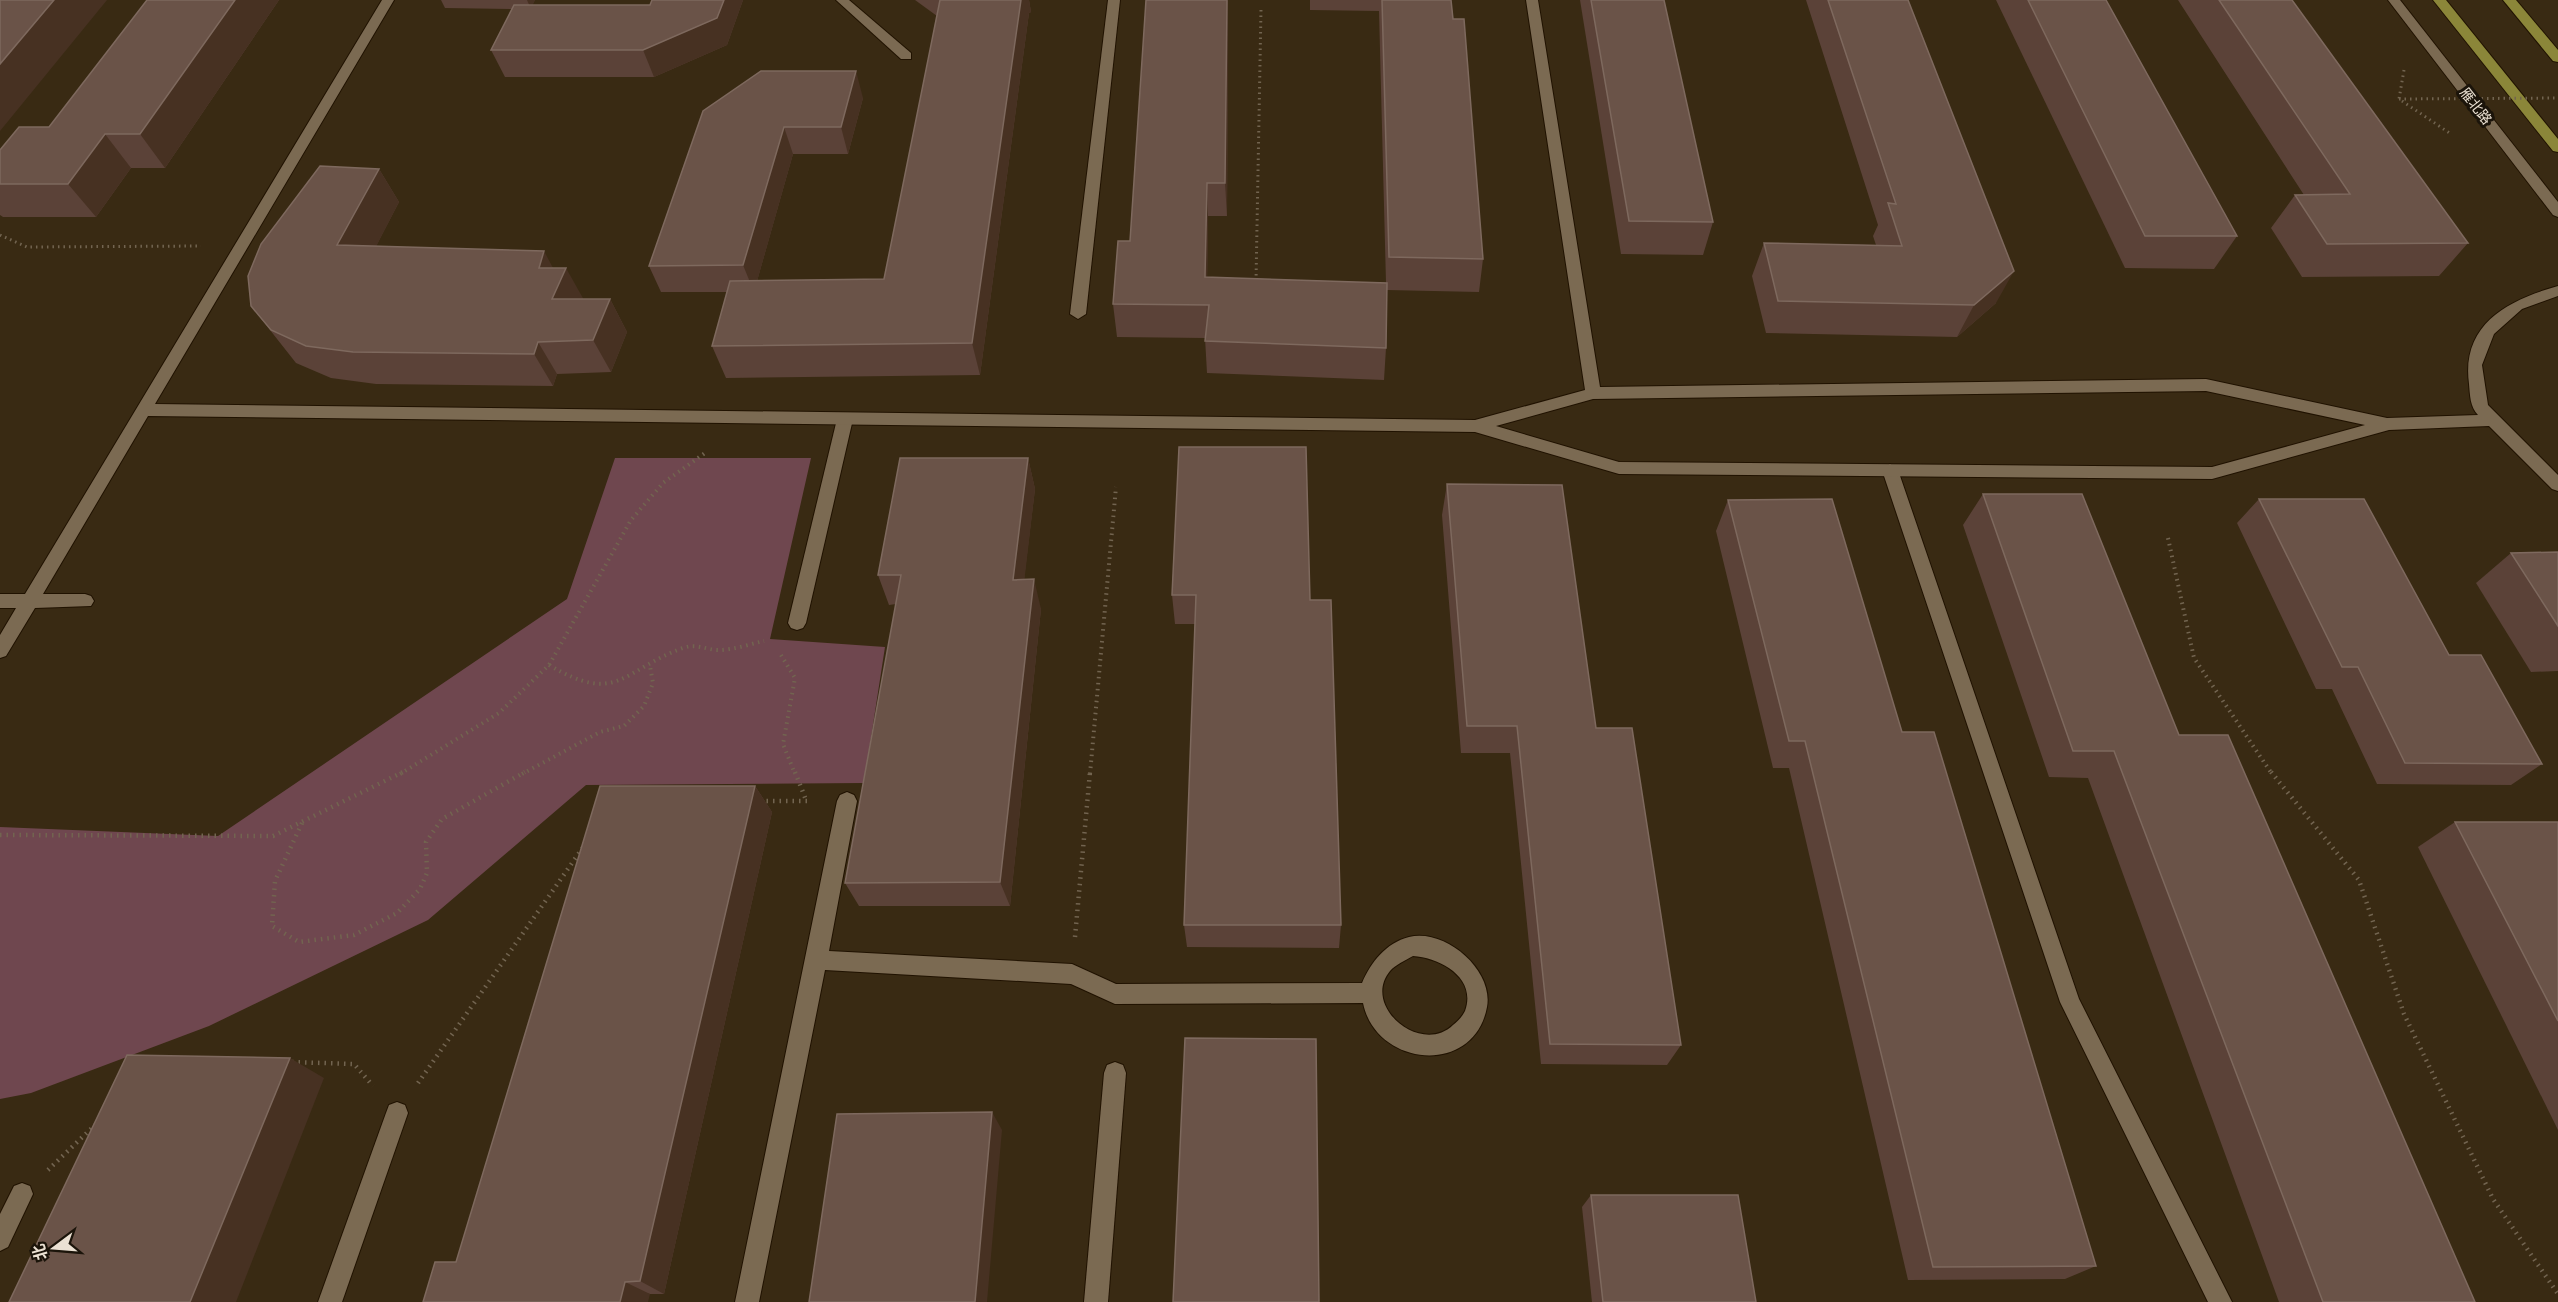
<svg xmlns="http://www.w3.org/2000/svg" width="2558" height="1302" viewBox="0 0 2558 1302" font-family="Ubuntu,'Noto Sans SC',sans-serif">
  <rect width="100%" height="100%" fill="#392a13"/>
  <polygon fill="#6f474f" points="615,458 811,458 770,639 885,647 864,783 586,785 428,920 209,1026 31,1093 0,1099 0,827 218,836 567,599"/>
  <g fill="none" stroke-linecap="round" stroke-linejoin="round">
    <g stroke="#201200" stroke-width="2">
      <g id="lane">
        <polygon points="845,413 853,419 806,623 803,628 797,630 791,628 788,623 837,419"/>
        <polygon points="1890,464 1898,470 2079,999 2232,1302 2208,1302 2060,1002 1882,470"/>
        <path d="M 847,792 L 854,795 L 857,801 L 829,951 L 1072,964 L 1116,984 L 1362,983 C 1371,962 1386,943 1409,937 C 1445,928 1494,970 1487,1007 C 1474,1077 1376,1067 1363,1003 L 1115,1004 L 1071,984 L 825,970 L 759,1302 L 735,1302 L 837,801 L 840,795 ZM 1413,956 C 1441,958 1477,978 1465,1011 C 1462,1017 1458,1021 1453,1025 C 1421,1056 1361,1006 1390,971 C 1395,965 1406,960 1413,956 Z"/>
        <polygon points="1115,1062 1123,1065 1126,1073 1108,1302 1084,1302 1104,1073 1107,1065"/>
        <polygon points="397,1102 405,1105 408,1113 342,1302 318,1302 386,1113 389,1105"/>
        <polygon points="22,1183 30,1186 33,1194 8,1247 0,1251 0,1214 14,1186"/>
      </g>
    </g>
    <g stroke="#201200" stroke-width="2">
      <g id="street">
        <path d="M 382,0 L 394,0 L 155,404 L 1475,420 L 1585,390 L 1526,0 L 1538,0 L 1600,387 L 2206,379 L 2387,418 L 2478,415 C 2470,407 2470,395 2469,384 C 2461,324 2508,300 2558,286 L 2558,296 L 2522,309 L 2494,334 L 2482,365 L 2488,405 L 2558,475 L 2558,491 L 2552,489 L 2489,426 L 2389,430 L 2212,479 L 1619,474 L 1475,432 L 148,416 L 43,594 L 85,594 L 91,596 L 94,601 L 91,606 L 35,608 L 6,656 L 0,658 L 0,635 L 16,608 L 0,608 L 0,594 L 25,594 ZM 2206,391 L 2365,425 L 2212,467 L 1619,462 L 1496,426 L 1593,399 Z"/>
        <polygon points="836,0 849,0 911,53 911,59 901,59"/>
        <polygon points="1108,0 1120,0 1086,314 1078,319 1070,314"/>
        <polygon points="2388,0 2400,0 2558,202 2558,217 2553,215"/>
      </g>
    </g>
    <g stroke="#201200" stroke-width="2">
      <g id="primary">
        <polygon points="2433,0 2446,0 2558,139 2558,152 2553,151"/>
        <polygon points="2503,0 2516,0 2558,50 2558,62 2553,61"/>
      </g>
    </g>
    <g stroke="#726450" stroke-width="3" stroke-dasharray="1.5 4" stroke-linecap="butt">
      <polyline points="2404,70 2399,99 2451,134"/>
      <polyline points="0,235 27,247 201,246"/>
      <polyline points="1256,281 1261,9"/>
    </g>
    <g stroke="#726450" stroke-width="4" stroke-dasharray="1.5 4.5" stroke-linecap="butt">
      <polyline points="2168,538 2194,658 2272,774"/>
      <polyline points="781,655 795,678 783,744 795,774"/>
      <path d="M 549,665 C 618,706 622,670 683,648 C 697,643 706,650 719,650 C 733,650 750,644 764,641"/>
      <polyline points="400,774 499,713 549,665 631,520 663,483 705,453"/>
      <polyline points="522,774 600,732 624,726 644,706 653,683 650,666"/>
      <polyline points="1090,774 1116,487"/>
    </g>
    <g stroke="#726450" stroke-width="4.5" stroke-dasharray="1.5 5" stroke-linecap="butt">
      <polyline points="795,772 806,800"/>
      <polyline points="2271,772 2359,880 2404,1014 2493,1199 2558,1294"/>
      <polyline points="760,801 807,801"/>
      <polyline points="302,823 275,881 272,926 299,942 354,935 397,913 420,889 427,873 426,842 442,819 525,772"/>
      <polyline points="0,835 273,836 403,772"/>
      <polyline points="1075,937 1090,772"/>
      <polyline points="292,1062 354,1064 373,1086"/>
      <polyline points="418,1083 584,846"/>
      <polyline points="48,1170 95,1125"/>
    </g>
    <use href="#lane" fill="#7b6a52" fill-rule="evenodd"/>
    <use href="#street" fill="#7b6a52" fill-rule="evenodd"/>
    <use href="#primary" fill="#8b8639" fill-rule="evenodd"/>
    <polyline stroke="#726450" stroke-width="3" stroke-dasharray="1.5 4" stroke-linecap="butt" points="2399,99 2558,98"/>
  </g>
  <g fill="#5b4238">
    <polygon points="147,0 279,0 165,168 131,168 96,217 3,217 0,215 0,150 49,127"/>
    <polygon points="441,0 535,0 532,5 650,5 652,0 743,0 727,45 654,77 505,77 491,50 512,9 445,8"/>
    <polygon points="915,0 1029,0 1031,12 1029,13 980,375 726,378 712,346 727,292 661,292 649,266 703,111 863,98 848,154 793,154 757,281 884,279 937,16"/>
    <polygon points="1310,0 1451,0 1483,259 1479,292 1387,290 1386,348 1384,380 1207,373 1205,338 1117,337 1113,304 1130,241 1228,13 1227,216 1208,216 1207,277 1386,283 1379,11 1310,10"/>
    <polygon points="1580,0 1664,0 1713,222 1703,255 1621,254"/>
    <polygon points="1806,0 1908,0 1996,303 1957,337 1766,333 1752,276 1764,243 1876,245 1873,236 1878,225"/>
    <polygon points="1996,0 2106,0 2237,236 2214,269 2125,268"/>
    <polygon points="2178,0 2292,0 2468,243 2439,276 2302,277 2271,228 2295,195 2304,195"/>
    <polygon points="379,169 399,202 376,246 554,268 583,299 610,299 627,332 611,372 557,374 553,386 376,384 331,378 296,363 251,306"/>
    <polygon points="1179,447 1310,600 1341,925 1339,948 1187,947 1184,925 1195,624 1175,624 1172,595"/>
    <polygon points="1028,458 1035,489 1024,579 1041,609 1010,906 859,906 845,883 896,604 889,605 878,575"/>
    <polygon points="1447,484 1596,728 1681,1045 1667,1065 1541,1064 1510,753 1461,753 1442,515"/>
    <polygon points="1983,494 2179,735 2475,1302 2279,1302 2088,778 2049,777 1963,525"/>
    <polygon points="2259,499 2449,655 2542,764 2511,785 2377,784 2332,689 2316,689 2237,523"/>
    <polygon points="1728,500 1902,732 2096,1266 2065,1279 1908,1280 1789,768 1773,768 1716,531"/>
    <polygon points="2558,552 2558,671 2531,672 2476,583 2511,553"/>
    <polygon points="755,786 772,812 664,1294 650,1294 456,1262"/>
    <polygon points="2455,822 2558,822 2558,1130 2418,847"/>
    <polygon points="1591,1195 1756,1302 1592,1302 1582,1207"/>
  </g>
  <g fill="#473122">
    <polygon points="54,0 107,0 0,131 0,64"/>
    <polygon points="235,0 279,0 165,168 140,134"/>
    <polygon points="527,0 535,0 531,9"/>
    <polygon points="724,0 743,0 727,45 654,77 643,50"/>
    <polygon points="1021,0 1029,0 1031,12 1029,13 980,375 972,343"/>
    <polygon points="1227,0 1228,0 1228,13 1227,216 1225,183"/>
    <polygon points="856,71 863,98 848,154 841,127"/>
    <polygon points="784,127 793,154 754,292 743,265"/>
    <polygon points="105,134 131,168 96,217 68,184"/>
    <polygon points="379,169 399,202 360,278 337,245"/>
    <polygon points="1207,183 1208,216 1207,309 1205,277"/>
    <polygon points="544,251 560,281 566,268 584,300 552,299 539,268"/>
    <polygon points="2014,271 1996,303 1957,337 1974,305"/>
    <polygon points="610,299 627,332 611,372 593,340"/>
    <polygon points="538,342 557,374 553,386 534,354"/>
    <polygon points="1028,458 1035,489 1021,609 1013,580"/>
    <polygon points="1034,579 1041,609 1010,906 1000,882"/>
    <polygon points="755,786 772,812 664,1294 640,1281"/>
    <polygon points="290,1058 324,1078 236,1302 190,1302"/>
    <polygon points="992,1112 1002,1130 987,1302 975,1302"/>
    <polygon points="625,1282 650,1294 648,1302 620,1302"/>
  </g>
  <g fill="#6a5348" stroke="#7e695e" stroke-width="1.5">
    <polygon points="0,0 54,0 0,64"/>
    <polygon points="147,0 235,0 140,134 105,134 68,184 0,184 0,150 19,127 49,127"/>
    <polygon points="652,0 724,0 717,18 643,50 491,50 514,5 650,5"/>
    <polygon points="940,0 1021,0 972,343 712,346 730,281 884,279"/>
    <polygon points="1146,0 1227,0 1225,183 1207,183 1205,277 1387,283 1386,348 1205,341 1209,305 1113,304 1118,241 1130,241"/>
    <polygon points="1382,0 1451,0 1453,19 1464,19 1483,259 1389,257"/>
    <polygon points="1591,0 1664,0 1713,222 1629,221"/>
    <polygon points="1828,0 1908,0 2014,271 1974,305 1778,301 1764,243 1902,246 1888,203 1896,204"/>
    <polygon points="2028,0 2106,0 2237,236 2145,236"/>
    <polygon points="2219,0 2292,0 2468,243 2327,244 2295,195 2350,194"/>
    <polygon points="761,71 856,71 841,127 784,127 743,265 649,266 703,111"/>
    <polygon points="320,166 379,169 337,245 544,251 539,268 566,268 552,299 610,299 593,340 538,342 534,354 353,352 306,346 271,330 251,306 248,276 261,244"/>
    <polygon points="1179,447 1306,447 1310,600 1331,600 1341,925 1184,925 1196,595 1172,595"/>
    <polygon points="900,458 1028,458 1013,580 1034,579 1000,882 845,883 901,575 878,575"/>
    <polygon points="1447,484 1562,485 1596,728 1632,728 1681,1045 1550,1044 1517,726 1467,726"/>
    <polygon points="1983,494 2082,494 2179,735 2228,735 2475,1302 2323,1302 2114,751 2073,751"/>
    <polygon points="1832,499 1902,732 1934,732 2096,1266 1933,1267 1805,741 1789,741 1728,500"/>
    <polygon points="2259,499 2364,499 2449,655 2481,655 2542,764 2405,763 2358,667 2342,667"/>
    <polygon points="2558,552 2558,626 2511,553"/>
    <polygon points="600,786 755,786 640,1281 625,1282 620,1302 423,1302 435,1262 456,1262"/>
    <polygon points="2455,822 2558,822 2558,1021"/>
    <polygon points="1185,1038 1316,1039 1319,1302 1173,1302"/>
    <polygon points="127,1055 290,1058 190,1302 9,1302"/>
    <polygon points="992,1112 975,1302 809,1302 837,1114"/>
    <polygon points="1591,1195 1738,1195 1756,1302 1603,1302"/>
  </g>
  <g text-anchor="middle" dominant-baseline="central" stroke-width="6" stroke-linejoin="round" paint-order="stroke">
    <g font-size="14" fill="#ebe1d3" stroke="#1b140a">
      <text transform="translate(2476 106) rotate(52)">雁北路</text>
    </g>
  </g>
  <g transform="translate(54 1248) rotate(254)" stroke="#1b140a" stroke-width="4.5" paint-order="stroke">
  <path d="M0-4.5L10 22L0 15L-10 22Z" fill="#ebe1d3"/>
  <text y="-9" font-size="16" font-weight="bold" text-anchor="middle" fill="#ebe1d3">北</text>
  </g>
</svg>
